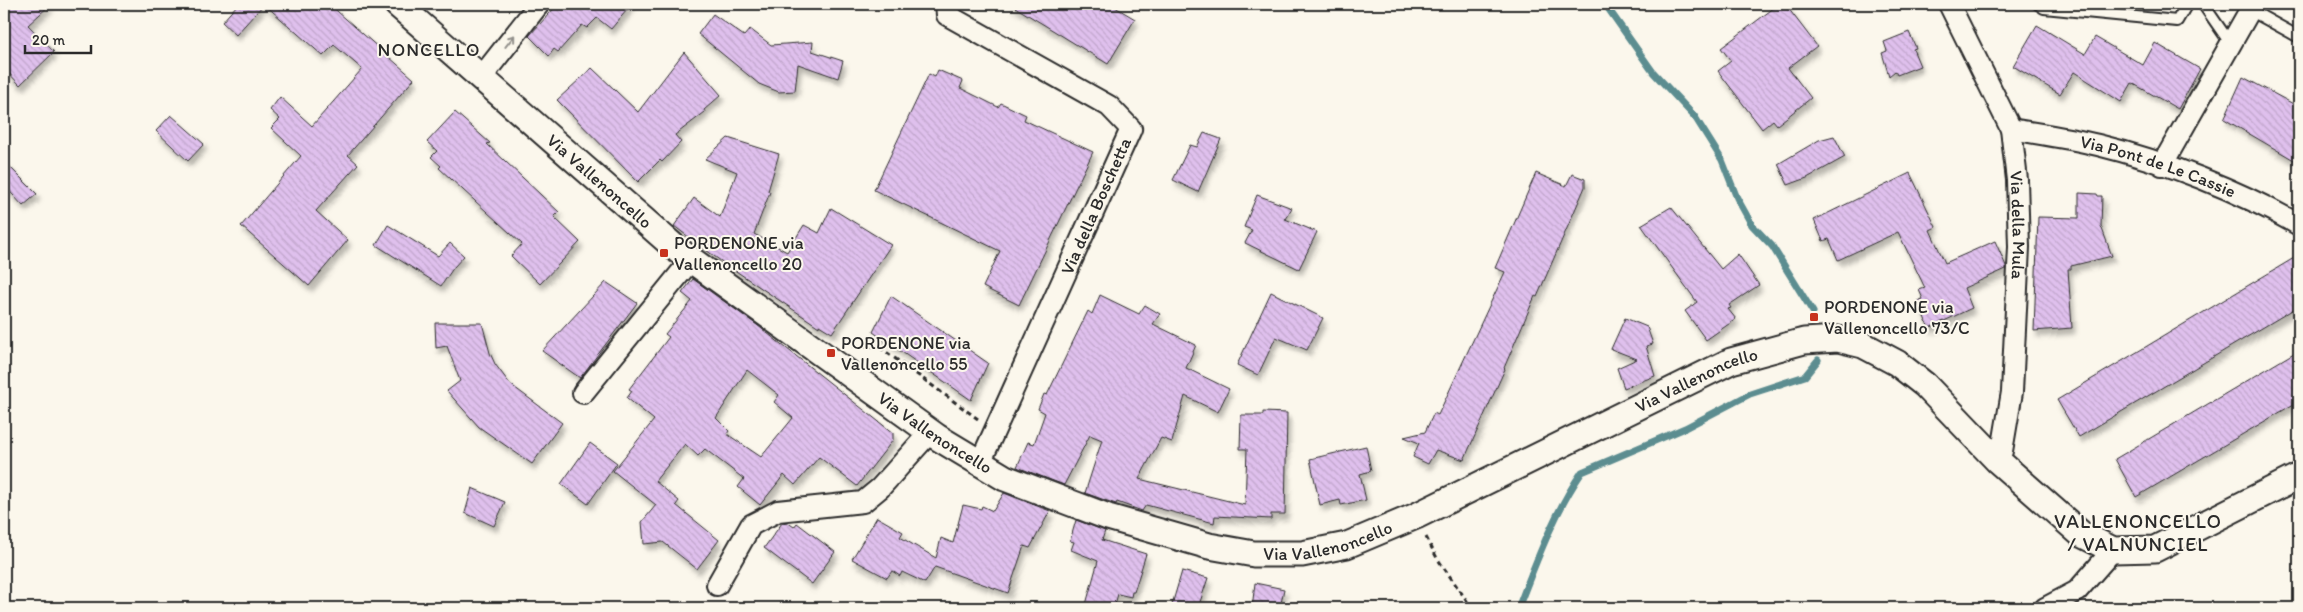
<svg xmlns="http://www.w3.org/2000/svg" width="2303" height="612" viewBox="0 0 2303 612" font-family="Itim,sans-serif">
  <defs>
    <pattern id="building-back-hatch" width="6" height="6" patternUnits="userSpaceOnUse" patternTransform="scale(1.25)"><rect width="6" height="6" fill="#dfc0ed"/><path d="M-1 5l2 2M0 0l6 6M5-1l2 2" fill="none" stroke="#c0a5cb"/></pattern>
    <filter id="shadow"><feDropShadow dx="3" dy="5.5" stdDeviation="2.5" flood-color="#0004"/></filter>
  </defs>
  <rect width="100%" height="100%" fill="#fbf7ec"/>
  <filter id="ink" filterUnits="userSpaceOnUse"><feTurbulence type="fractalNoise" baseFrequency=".02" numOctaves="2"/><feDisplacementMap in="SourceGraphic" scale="10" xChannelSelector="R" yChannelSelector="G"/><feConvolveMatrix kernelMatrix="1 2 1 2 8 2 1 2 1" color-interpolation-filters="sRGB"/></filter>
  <g filter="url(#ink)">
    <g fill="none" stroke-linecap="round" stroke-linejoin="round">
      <g stroke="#5c8d90" stroke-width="7">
        <polyline points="1605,4 1653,72 1695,117 1722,160 1737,198 1752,225 1772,246 1813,312"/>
        <path d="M 1518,608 C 1536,562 1554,513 1582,472 L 1685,428 L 1750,394 L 1805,376 L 1818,360"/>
      </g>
    </g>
    <g fill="url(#building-back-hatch)" stroke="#2b2b2b" fill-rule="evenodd" filter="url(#shadow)">
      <polygon points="4,4 51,4 28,25 54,52 20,85 4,68"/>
      <polygon points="238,4 329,4 414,79 348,155 358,164 316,211 348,240 309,286 241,226 301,156 271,128 280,119 270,110 280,97 312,126 362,69 334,45 323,56 264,4 236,35 222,22"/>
      <polygon points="558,4 632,4 611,29 597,18 587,28 582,25 558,52 554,49 549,56 529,36"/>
      <polygon points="1010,4 1110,4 1135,19 1108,64"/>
      <polygon points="1779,4 1785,4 1817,46 1788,68 1811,98 1777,125 1773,120 1762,129 1718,71 1731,61 1721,48"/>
      <polygon points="713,14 744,36 750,29 771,45 813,42 812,51 843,61 838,78 798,64 795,91 779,92 759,84 698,34"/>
      <polygon points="2037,25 2085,54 2095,37 2143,65 2155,43 2200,69 2178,109 2132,83 2121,102 2074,72 2060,94 2013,66"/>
      <polygon points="1909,32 1916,48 1913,49 1920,66 1897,75 1895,71 1889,76 1882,53 1887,51 1884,42"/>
      <polygon points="684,52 721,95 704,110 705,112 675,135 681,142 662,162 660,160 638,182 557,100 592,68 638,112"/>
      <polygon points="938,70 963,81 960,88 998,107 1001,103 1026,115 1024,120 1093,152 1019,305 983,287 1000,251 874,190 929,74 935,77"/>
      <polygon points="2243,77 2299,107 2299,163 2224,119"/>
      <polygon points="455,112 490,143 487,144 559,212 554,217 580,242 540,284 511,256 522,244 439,168 441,166 431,157 437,151 427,142"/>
      <polygon points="171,115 204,144 188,161 156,131"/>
      <polygon points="1204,133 1221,139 1198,192 1173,180 1190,145 1197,147"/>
      <polygon points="1834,136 1845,157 1807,178 1788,185 1778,164 1819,140"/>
      <polygon points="728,138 779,154 768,191 770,192 754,234 787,252 804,225 819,233 831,208 891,245 832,333 819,325 819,327 718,259 674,226 694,198 720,217 737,172 705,159"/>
      <polygon points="4,161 37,194 23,206 4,185"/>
      <polygon points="1536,173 1566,186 1572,174 1585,179 1585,187 1537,297 1535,296 1504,368 1505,369 1464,460 1436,450 1428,464 1413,457 1419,443 1404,437 1425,432 1434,413 1438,415 1505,272 1495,268"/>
      <polygon points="1910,173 1936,227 1930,230 1945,263 1995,241 2006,266 2006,269 1964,288 1972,308 1929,328 1917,301 1923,299 1919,290 1925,288 1898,232 1838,260 1829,239 1823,241 1814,220"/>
      <polygon points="2079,193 2097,194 2098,196 2102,196 2101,226 2112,256 2071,266 2071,269 2068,269 2072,328 2034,331 2038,217 2079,218"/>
      <polygon points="1257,195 1292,208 1285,219 1317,232 1299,269 1245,243 1252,230 1244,227"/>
      <polygon points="1671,207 1721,269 1738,254 1759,285 1729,305 1731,308 1728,309 1736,319 1706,340 1685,311 1697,302 1641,225"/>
      <polygon points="388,225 438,256 450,243 464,256 454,267 441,286 376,245"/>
      <polygon points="2299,255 2299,306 2079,437 2057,400"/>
      <path d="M 693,279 L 757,325 L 893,433 L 893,440 L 857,486 L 819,457 L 795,485 L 784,475 L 760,505 L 738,487 L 744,479 L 705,449 L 698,456 L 685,444 L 655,481 L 679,501 L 676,505 L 719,540 L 697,569 L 663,542 L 644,544 L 642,522 L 656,505 L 613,471 L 654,420 L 627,398 L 632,391 L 629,389 L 669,337 L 665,334 L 692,301 L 682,293 ZM 747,370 L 779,395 L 774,402 L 793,418 L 761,457 L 727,434 L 729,431 L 716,418 Z"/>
      <polygon points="606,282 637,303 580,378 542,351"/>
      <polygon points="1271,292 1323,318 1307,350 1276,337 1258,375 1237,365"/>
      <polygon points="1100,295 1139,314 1145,305 1160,314 1153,324 1196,345 1186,368 1229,389 1218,412 1185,396 1172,442 1161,438 1139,479 1245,505 1247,449 1240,449 1241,415 1263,415 1263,412 1287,413 1285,514 1271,514 1271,519 1215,516 1214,523 1146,505 1142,511 1117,502 1116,504 1113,503 1085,493 1102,440 1090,435 1064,485 1017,467 1028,442 1034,444 1045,413 1038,409 1044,394 1047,395 1088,311 1092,314"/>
      <polygon points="891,296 988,363 971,400 873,332"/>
      <polygon points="1625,318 1647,327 1653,344 1646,346 1655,376 1624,388 1617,368 1637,359 1611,349"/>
      <polygon points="435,323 482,323 490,353 495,364 510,384 562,423 532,464 479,427 447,391 460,381 447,346 436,348"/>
      <polygon points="2299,350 2299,401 2136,497 2115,459"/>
      <polygon points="590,443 617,463 588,504 561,484"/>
      <polygon points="1366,446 1371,471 1360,474 1366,500 1341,505 1340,500 1320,505 1310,459"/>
      <polygon points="472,488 505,502 494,526 465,513"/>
      <polygon points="1004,493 1050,511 1030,548 1024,546 1008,593 935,567 925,583 902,572 900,576 892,571 887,578 852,559 877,517 903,532 900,537 936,558 941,538 953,543 963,505 981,509 982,506 993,511"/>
      <polygon points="1076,520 1105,531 1102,540 1146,554 1134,592 1132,592 1131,597 1118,594 1114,608 1085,608 1098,561 1071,550 1074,542 1070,541"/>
      <polygon points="787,522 794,527 797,523 835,552 812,584 764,548 782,523"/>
      <polygon points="1182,571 1208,578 1198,608 1171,608"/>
      <polygon points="1255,583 1284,589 1280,608 1252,608"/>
    </g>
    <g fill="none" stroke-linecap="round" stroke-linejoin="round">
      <g stroke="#2b2b2b" stroke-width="14">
        <g id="service">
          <polyline points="2038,4 2044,8 2177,21 2187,4"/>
          <polyline points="2203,4 2230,43"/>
          <polyline points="2250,10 2299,37"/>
        </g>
      </g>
      <g stroke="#2b2b2b" stroke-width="24">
        <g id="minor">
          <polyline points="946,4 947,15 1109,106 1131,129 980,463"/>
          <path id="s1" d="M 1949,4 L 2011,129 L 2017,180 L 2019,247 L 2012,392 L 2002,451 L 1997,460"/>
          <polyline points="480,79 539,4"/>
          <path id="s2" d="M 2011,129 C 2040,134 2069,138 2098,145 C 2164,161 2240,191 2299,225"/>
          <polyline points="2162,165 2250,10"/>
          <polyline points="583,393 691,260"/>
          <polyline points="717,585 751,525 778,511 863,502 880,488 930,432"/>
          <polyline points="2045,608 2077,591 2113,550"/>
        </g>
      </g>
      <g stroke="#2b2b2b" stroke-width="29">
        <g id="tertiary">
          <path id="s3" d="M 397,4 L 679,251 L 937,437 L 1005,478 L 1108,517 L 1209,546 L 1254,554 L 1302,554 L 1347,545 L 1416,516 L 1731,361 L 1804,341 L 1838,339 L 1863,345 L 1897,363 L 1925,385 L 1997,460 L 2081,534 L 2113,550 L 2155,549 L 2299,476"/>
        </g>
      </g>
      <g stroke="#2b2b2b" stroke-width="3" stroke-dasharray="5 4" stroke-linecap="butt">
        <polyline points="853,346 878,346 978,419"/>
        <polyline points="1426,537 1437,558 1472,608"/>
      </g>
      <use href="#service" stroke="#fbf7ec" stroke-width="10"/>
      <use href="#minor" stroke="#fbf7ec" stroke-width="20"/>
      <use href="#tertiary" stroke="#fbf7ec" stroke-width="25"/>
    </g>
    <defs><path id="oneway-shaft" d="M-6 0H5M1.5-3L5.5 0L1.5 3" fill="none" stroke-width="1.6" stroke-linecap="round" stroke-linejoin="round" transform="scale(1.25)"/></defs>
    <use stroke="#93918c" href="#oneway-shaft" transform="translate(510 41) rotate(-52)"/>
  </g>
  <g fill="#c8321e" stroke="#fbf7ec" stroke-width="2">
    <rect x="659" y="248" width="10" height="10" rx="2.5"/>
    <rect x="1809" y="312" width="10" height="10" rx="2.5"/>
    <rect x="826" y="348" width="10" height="10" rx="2.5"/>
  </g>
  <g text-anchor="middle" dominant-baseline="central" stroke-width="4" stroke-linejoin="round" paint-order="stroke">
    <g font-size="18" fill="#2b2b2b" stroke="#fbf7ec">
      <text stroke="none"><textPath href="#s2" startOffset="152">Via Pont de Le Cassie</textPath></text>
      <text stroke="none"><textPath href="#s3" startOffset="269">Via Vallenoncello</textPath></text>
      <text transform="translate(1096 206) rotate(-66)">Via della Boschetta</text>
      <text stroke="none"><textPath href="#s1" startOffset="236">Via della Mula</textPath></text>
      <text stroke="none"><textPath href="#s3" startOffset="1514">Via Vallenoncello</textPath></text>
      <text stroke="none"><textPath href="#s3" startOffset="689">Via Vallenoncello</textPath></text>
      <text stroke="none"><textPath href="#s3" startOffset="1109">Via Vallenoncello</textPath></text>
    </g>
    <g font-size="18" fill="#2b2b2b" stroke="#fbf7ec" text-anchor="start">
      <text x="674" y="243">PORDENONE via<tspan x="674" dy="21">Vallenoncello 20</tspan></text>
      <text x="1824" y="307">PORDENONE via<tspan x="1824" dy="21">Vallenoncello 73/C</tspan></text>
      <text x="841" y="343">PORDENONE via<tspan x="841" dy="21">Vallenoncello 55</tspan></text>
    </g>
    <g font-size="19" letter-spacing="1" fill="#2b2b2b" stroke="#fbf7ec">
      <text x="429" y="49">NONCELLO</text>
    </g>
    <g font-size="20" letter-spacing="1" fill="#2b2b2b" stroke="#fbf7ec">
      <text x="2138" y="521">VALLENONCELLO<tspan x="2138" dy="23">/ VALNUNCIEL</tspan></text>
    </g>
  </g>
  <rect width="2303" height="612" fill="none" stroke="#fbf7ec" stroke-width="20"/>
  <rect x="10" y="10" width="2283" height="592" fill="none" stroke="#2b2b2b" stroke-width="2" filter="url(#ink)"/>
  <path d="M25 45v8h66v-8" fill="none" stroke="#2b2b2b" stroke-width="2.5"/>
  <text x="32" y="45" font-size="15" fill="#2b2b2b" stroke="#fbf7ec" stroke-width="4" paint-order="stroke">20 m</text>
</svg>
